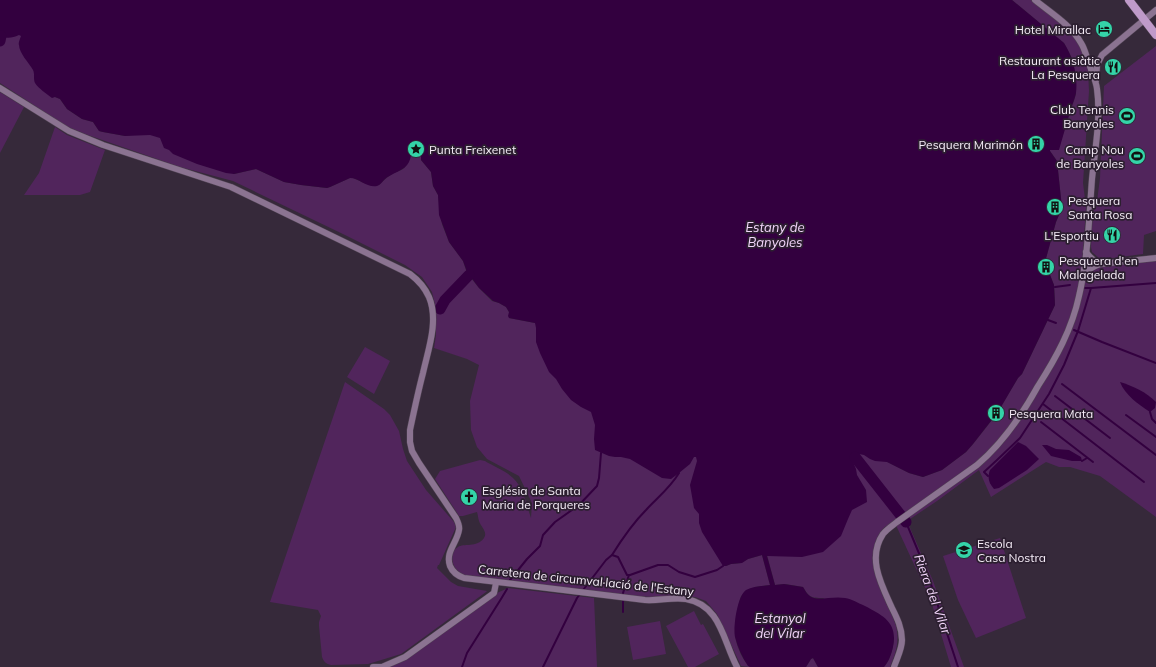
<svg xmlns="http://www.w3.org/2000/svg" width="1156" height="667" viewBox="0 0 1156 667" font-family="Mulish,sans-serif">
  <rect width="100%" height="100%" fill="#36293a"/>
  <g fill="#51255c">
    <path d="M 1012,0 L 1031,0 L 1066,27 L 1077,40 L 1083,53 L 1088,70 L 1089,91 L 1083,183 L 1086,207 L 1082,267 L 1156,260 L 1156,517 L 1100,476 L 1070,467 L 1059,467 L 1046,462 L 991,497 L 979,470 L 937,501 L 907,521 L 933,581 L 964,667 L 951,667 L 928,591 L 924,586 L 894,521 C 890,524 885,526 882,530 C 864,554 877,582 887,605 C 891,614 896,622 897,631 C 899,644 895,655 890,667 L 884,667 C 891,659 893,648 894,638 L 823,598 C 811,598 809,597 803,587 L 785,584 L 775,585 L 767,555 L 797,556 L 848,463 L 860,448 L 909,473 L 923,477 L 942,470 L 966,452 L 973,444 L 996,415 L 1018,378 L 1022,374 L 1055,305 L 1054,285 L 1045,262 L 1056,222 L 1062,208 L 1057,161 L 1050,151 L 1050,149 L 1058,150 L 1076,94 L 1074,68 L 1072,58 L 1064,43 Z"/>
    <path d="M 24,28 L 55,97 L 60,99 L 67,109 L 82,119 L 93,122 L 99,131 L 103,132 L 125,136 L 154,132 L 234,174 L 256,169 L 284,182 L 301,185 L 327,188 L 330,187 L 350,178 L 353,178 L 364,183 L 379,185 C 384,180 388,176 394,173 C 398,171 403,170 405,167 C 412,158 408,148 417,142 L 418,143 L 421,153 L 421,160 L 431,172 L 433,186 L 438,195 L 442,224 L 449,242 L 463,261 L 467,273 L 479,288 L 492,301 L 499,303 L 506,307 L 509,312 L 509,318 L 535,323 L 698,452 L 726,566 L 731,564 L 741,563 L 748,559 L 762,555 L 770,585 L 755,587 L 741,596 C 738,607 735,619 735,630 C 734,641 742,660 750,667 L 741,666 L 717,614 L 706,601 L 695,597 L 672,596 L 652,597 L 636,596 L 466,576 C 463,574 458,572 456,569 C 451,563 450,551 458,547 C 463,543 477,548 484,538 C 488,532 481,527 479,521 C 478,518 478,515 477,512 L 463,516 L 459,516 L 435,479 L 440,471 L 480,460 L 485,461 C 493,466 506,471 513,478 C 524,488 526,504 531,518 L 532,503 L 519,476 L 487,459 L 477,447 L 471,430 L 470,401 L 479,365 L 467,359 L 434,348 L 436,335 L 436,309 L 432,292 L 422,277 L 405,265 L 345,235 L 233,181 L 180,167 L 85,134 L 66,126 L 0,83 L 0,31 Z"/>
    <polygon points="1156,46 1156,231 1144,235 1143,254 1105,259 1099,258 1092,252 1091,247 1093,209 1096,209 1100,178 1104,86"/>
    <polygon points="0,92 24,107 0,153"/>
    <polygon points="55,127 67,135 105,150 90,192 80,195 24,195 39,173"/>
    <polygon points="365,347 390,361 374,394 347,377"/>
    <path d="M 345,382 L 384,409 L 390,415 L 399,431 L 403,449 L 407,461 L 426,490 L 454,522 L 456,527 L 439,565 L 438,565 L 437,568 L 451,582 L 458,586 L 487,591 L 486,592 L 401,654 L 368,664 L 331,665 C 326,664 324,662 322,657 L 319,626 L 319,622 L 321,616 L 318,610 L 270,602 Z"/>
    <polygon points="1000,538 1026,618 976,638 958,600 943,556"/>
    <polygon points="508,588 594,598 597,667 387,667 497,593"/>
    <polygon points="694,611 701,625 703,624 719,654 695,667 688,667 666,626"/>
    <polygon points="660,621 666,654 633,660 627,627"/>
    <polygon points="813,658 818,667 806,667 811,659"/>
  </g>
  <g fill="#33003f">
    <path d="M 0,0 L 1012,0 L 1064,43 C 1073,57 1078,76 1076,93 C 1075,98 1073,103 1071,108 C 1067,122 1063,136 1059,150 L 1050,150 L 1050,151 L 1057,161 L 1062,208 L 1056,222 L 1045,262 L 1054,285 L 1055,305 L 1022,374 L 1018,378 L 998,412 L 973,444 L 966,452 L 942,470 L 923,477 L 909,473 L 887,462 L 875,461 L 870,459 L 864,455 L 859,454 L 853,459 L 853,462 L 856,469 L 857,475 L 866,490 L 867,502 L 852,510 L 848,519 L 841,536 L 823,552 L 802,557 L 767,556 L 775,585 L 784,584 L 803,587 C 806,592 808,596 814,598 C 822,600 834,596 845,598 C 852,599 858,603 865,606 C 884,616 898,623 893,647 C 891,655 889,661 884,667 L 818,667 L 813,658 L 811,659 L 806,667 L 750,667 L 748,666 C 742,657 738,648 735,637 C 733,628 737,596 746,590 C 753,586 763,586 770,585 L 762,555 L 748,559 L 742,563 L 731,564 L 726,566 L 723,566 L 702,532 L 699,523 L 699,514 L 694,508 L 690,485 L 697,461 L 696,457 L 694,457 L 690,464 L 679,473 L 671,479 L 662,478 L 630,459 L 621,457 L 615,457 L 609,456 L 595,450 L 594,439 L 595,425 L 591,412 L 581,407 L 571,400 L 562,389 L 556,379 L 549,372 L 540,353 L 536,342 L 536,328 L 535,323 L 509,318 L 508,316 L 509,312 L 506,307 L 499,303 L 493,301 L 479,288 L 467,272 L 463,261 L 449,242 L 439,215 L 438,195 L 433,186 L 431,172 L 421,160 L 421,153 L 418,143 L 417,142 C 409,147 413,154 409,162 C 405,171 391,173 384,180 C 382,182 380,185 377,186 C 367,188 359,178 350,178 L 330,187 L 327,188 L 301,185 L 284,182 L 256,169 L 234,174 L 226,173 L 197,164 L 173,154 L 169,150 L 164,148 L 160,138 L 150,135 L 125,136 L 103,132 L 99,131 L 93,122 L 82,119 L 67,109 L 60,99 L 55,97 L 52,98 C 46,93 39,89 35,83 C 33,79 35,74 33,70 C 29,63 19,53 19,45 C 18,43 20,39 21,36 L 19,35 C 12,38 8,39 0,36 Z"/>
    <path d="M 1120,382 C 1133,386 1146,392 1156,402 L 1155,408 L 1150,412 C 1138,404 1125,395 1120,382 Z"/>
    <path d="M 1018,442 L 1026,446 L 1039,459 L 1027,470 L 999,488 L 994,489 C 989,483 987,478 990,470 Z"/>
    <polygon points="1042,445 1047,445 1056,449 1069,450 1081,457 1082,461 1072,461 1051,456"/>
  </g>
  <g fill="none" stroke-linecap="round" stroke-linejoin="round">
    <g stroke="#33003f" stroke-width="2">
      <polyline points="1055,287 1070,285"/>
      <polyline points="1085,288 1091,288 1156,283"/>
      <polyline points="1048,320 1056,323"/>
      <polyline points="1074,330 1102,342 1156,363"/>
      <polyline points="1062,384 1156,455"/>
      <polyline points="1055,396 1110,438"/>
      <polyline points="1043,404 1144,482"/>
      <polyline points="1150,412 1152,419 1156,423"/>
      <polyline points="1126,415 1156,437"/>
      <polyline points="1029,416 1033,419"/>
      <polyline points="1041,422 1093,462"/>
      <polyline points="1082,461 1087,458"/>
      <polyline points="988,476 984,472 997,460 1020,438 1049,394 1064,365 1078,331 1091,288"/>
      <polyline points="906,522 928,575 958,667"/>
      <path d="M 612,555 C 622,539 633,523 646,510 C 657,498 670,488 679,473"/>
      <polyline points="510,580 527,559 540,546 543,535 555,522 579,505 597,486 599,478 601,453"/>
      <polyline points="623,612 623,593 629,575"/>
      <polyline points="462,667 467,653 501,599 507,589"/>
      <polyline points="543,667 577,598 606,560 612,555 618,557 627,575 630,575 658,565 668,565 679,572 695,577 717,570 723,566"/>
    </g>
    <g stroke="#33003f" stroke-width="11">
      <polyline points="0,41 1,36"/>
      <polyline points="440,309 445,300 469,275"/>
      <polyline points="855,457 906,522"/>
    </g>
    <g stroke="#514454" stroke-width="7">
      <g id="minor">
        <polyline points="1096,80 1097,65 1102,55 1156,10"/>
        <path d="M 0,88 L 69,131 L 103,145 L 231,187 L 410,274 C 418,280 425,288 429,297 C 439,321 428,350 423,373 C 418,392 414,411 410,430 L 410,442 L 412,451 L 419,463 L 456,518 C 458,522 460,526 459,530 C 457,543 445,552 450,566 C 453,573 458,576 464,578 L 645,600 C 659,601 672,597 686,599 C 721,605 723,641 737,667"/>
        <path d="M 1086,252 C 1090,258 1093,261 1100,264"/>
        <path d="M 1083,275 C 1088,270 1093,266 1100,264 L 1156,258"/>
        <polyline points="373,667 382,667 405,657 494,593 496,583"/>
        <path d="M 894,667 C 897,658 902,649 902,640 C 902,628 897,618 892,608 C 881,584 867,558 883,534 C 887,529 892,526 897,522 L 977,465 C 1003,443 1022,415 1038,386 C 1056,358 1072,329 1079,296 C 1088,258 1089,218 1092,179 C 1095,149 1101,118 1097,89 C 1096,80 1091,71 1089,63 C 1086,56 1085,49 1081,43 C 1071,25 1051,13 1035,0"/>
      </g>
    </g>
    <g stroke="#514454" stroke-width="9">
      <polyline id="secondary" points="1129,0 1156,35"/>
    </g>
    <use href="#minor" stroke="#8b7391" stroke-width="6"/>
    <use href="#secondary" stroke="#bf9ac9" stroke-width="8"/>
  </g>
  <defs>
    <g id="hotel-disc" transform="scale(0.9)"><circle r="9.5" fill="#34d4a8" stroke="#2c1f30"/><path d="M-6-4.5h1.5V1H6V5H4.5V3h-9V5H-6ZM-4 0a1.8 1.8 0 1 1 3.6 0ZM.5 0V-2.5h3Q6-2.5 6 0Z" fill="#111"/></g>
    <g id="restaurant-disc" transform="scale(0.9)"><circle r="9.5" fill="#34d4a8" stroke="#2c1f30"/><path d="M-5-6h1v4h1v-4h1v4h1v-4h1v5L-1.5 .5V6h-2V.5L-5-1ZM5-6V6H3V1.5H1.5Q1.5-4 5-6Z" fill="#111"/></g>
    <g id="stadium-disc" transform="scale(0.9)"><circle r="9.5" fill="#34d4a8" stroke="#2c1f30"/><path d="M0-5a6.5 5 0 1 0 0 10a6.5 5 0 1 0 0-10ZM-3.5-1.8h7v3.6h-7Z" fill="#111"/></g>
    <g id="building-disc" transform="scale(0.9)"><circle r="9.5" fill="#34d4a8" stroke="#2c1f30"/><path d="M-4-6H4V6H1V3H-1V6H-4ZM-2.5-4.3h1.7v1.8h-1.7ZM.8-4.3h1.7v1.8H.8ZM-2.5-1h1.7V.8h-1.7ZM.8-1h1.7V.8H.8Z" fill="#111"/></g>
    <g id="sight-disc" transform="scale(0.9)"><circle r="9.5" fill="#34d4a8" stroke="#2c1f30"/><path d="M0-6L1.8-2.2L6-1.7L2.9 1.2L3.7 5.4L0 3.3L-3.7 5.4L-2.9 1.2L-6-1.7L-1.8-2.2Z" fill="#111"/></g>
    <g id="church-disc" transform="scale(0.9)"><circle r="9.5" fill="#34d4a8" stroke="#2c1f30"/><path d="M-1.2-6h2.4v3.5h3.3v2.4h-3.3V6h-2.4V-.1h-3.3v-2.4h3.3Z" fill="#111"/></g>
    <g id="school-disc" transform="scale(0.9)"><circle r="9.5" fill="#34d4a8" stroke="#2c1f30"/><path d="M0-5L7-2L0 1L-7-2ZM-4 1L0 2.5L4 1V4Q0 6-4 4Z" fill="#111"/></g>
  </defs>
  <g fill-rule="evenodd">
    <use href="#hotel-disc" x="1104" y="29"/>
    <use href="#restaurant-disc" x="1113" y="67"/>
    <use href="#stadium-disc" x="1127" y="116"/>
    <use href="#building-disc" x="1036" y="144"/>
    <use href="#sight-disc" x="416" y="149"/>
    <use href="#stadium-disc" x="1137" y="156"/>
    <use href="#building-disc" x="1055" y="207"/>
    <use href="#restaurant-disc" x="1112" y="235"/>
    <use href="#building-disc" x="1046" y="267"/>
    <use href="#building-disc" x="996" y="413"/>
    <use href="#church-disc" x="469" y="497"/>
    <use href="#school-disc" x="964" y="550"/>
  </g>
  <g text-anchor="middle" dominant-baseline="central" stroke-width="3.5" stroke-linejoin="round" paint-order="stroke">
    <g font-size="12" fill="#f5ecf7" stroke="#2c1f30" text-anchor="end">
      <text x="1091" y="29">Hotel Mirallac</text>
      <text x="1100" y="60">Restaurant asiàtic<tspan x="1100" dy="14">La Pesquera</tspan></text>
      <text x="1114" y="109">Club Tennis<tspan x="1114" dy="14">Banyoles</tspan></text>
      <text x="1023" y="144">Pesquera Marimón</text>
      <text x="429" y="149" text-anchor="start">Punta Freixenet</text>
      <text x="1124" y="149">Camp Nou<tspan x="1124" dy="14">de Banyoles</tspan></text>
      <text x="1068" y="200" text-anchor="start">Pesquera<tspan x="1068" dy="14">Santa Rosa</tspan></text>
      <text x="1099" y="235">L'Esportiu</text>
      <text x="1059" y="260" text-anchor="start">Pesquera d'en<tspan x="1059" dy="14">Malagelada</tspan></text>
      <text x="1009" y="413" text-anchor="start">Pesquera Mata</text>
      <text x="482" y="490" text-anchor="start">Església de Santa<tspan x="482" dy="14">Maria de Porqueres</tspan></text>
      <text x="977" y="543" text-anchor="start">Escola<tspan x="977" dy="14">Casa Nostra</tspan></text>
    </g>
    <g font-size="12" fill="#f5ecf7" stroke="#2c1f30">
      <text transform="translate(586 580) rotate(6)">Carretera de circumval·lació de l'Estany</text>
    </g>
    <g font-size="13" font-style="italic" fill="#f3d6fb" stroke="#2c1f30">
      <text x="775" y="227">Estany de<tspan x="775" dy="15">Banyoles</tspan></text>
      <text transform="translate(933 594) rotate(70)">Riera del Vilar</text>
      <text x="780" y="618">Estanyol<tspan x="780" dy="15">del Vilar</tspan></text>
    </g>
  </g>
</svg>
